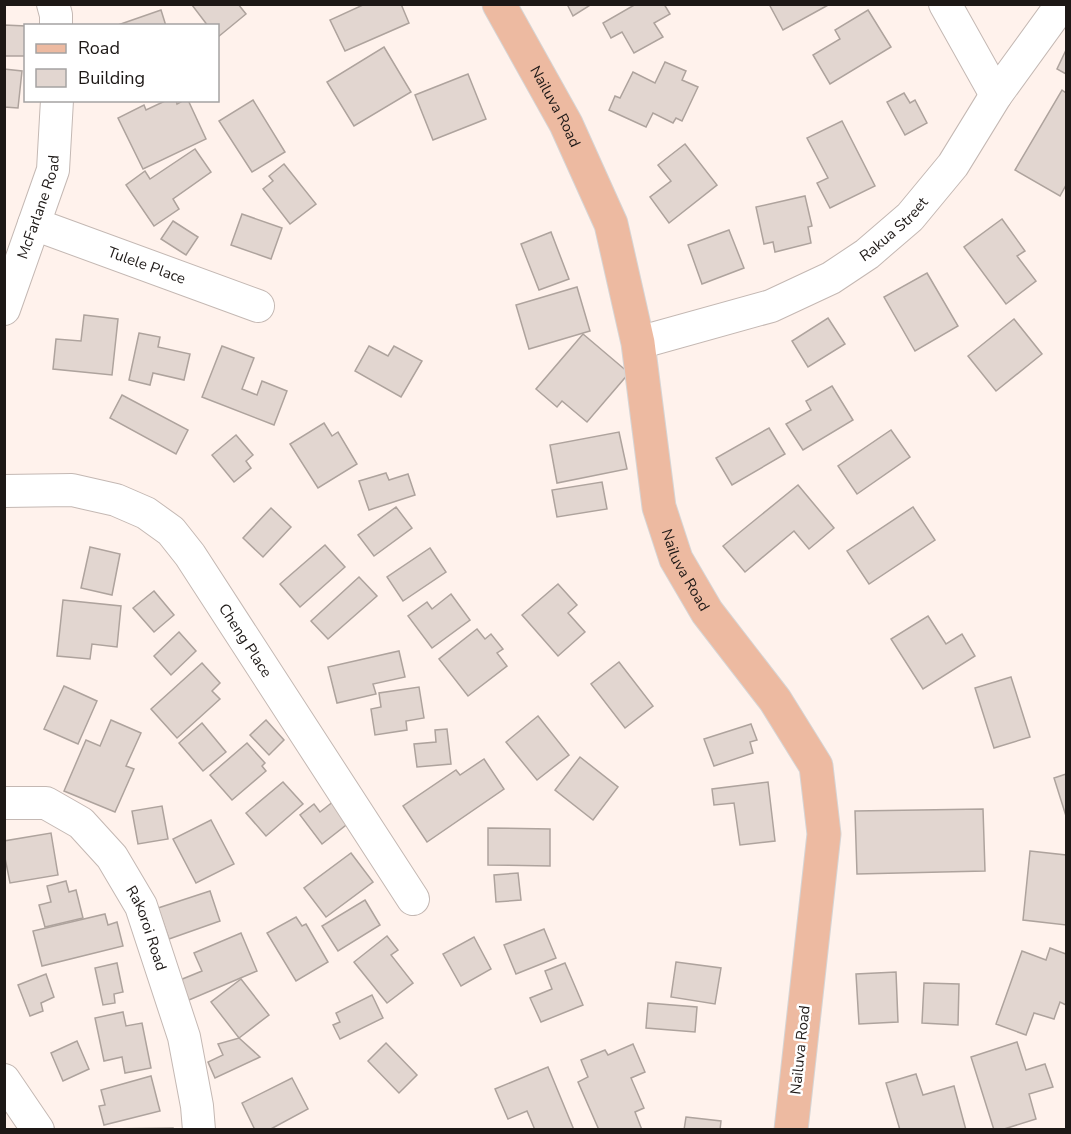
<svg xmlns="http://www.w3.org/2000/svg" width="1071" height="1134" viewBox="0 0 1071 1134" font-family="'Nunito Sans',sans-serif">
	<rect width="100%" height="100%" fill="#fff2ec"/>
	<g fill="#e2d6d0" stroke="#aea39d" stroke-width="1.5">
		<polygon points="238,4 246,14 218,37 218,26 208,26 192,5"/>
		<polygon points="365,4 401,4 409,23 345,51 330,20"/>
		<polygon points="567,4 592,4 573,16"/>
		<polygon points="636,4 664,4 670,14 654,23 663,37 634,53 622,32 611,38 603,23"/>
		<polygon points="769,4 830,4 783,30"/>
		<polygon points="161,10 166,26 115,26"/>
		<polygon points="868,10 891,47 830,84 813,55 840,39 835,30"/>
		<polygon points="4,25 26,26 26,56 4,56"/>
		<polygon points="384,47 411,92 354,126 327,82"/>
		<polygon points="1066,50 1066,74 1057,69"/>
		<polygon points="665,62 686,71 682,80 698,87 682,121 676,118 673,123 653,113 646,127 609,110 615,96 620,98 633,72 655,83"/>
		<polygon points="4,69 22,71 18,108 4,107"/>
		<polygon points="468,74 486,119 433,140 415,95"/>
		<polygon points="1062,90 1066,93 1066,185 1060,196 1015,170"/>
		<polygon points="904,93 910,103 915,100 927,123 905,135 887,102"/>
		<polygon points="167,100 176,100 177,104 184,100 188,100 206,139 143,169 118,118 144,105 146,110"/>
		<polygon points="253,100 285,152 252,172 219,121"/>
		<polygon points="842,121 875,186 830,208 817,183 828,178 807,138"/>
		<polygon points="685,144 717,185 669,223 650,197 671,181 658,165"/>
		<polygon points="195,149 211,172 173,199 179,209 154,226 126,185 145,171 150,179"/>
		<polygon points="284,164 316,204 290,224 263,189 273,181 269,176"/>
		<polygon points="805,196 812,226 808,227 811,243 775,252 773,242 764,244 756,207"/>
		<polygon points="242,214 282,228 271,259 231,245"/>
		<polygon points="1002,219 1025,251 1017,256 1036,281 1006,304 964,247"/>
		<polygon points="173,221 198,237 186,255 161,239"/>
		<polygon points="729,230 744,268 702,284 688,245"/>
		<polygon points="551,232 569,279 539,290 521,244"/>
		<polygon points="927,273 958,326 915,351 884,297"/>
		<polygon points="577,287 590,331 529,349 516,305"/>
		<polygon points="84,315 118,319 112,375 53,369 56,339 81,341"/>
		<polygon points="828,318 845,344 808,367 792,341"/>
		<polygon points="1014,319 1042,354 996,391 968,356"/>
		<polygon points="139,333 160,337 158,347 190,354 184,380 153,373 150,385 129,380"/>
		<polygon points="583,334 629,373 587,422 562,401 557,407 536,389"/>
		<polygon points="222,346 254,358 242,389 257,395 262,381 287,391 274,425 202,397"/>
		<polygon points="369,346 388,356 394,346 422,361 401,397 355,371"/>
		<polygon points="832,386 853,420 803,450 786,424 811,410 806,401"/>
		<polygon points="122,395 188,430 176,454 110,418"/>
		<polygon points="324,423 332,436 338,432 357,464 318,488 290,444"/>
		<polygon points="769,428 785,454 732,485 716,458"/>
		<polygon points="891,430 910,457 857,494 838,466"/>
		<polygon points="619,432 627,469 557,483 550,445"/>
		<polygon points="236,435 253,455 246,461 251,468 234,482 212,455"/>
		<polygon points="386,473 389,480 408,474 415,495 369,510 359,481"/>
		<polygon points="602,482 607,509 557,517 552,490"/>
		<polygon points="798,485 834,528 809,549 794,531 745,572 723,546"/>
		<polygon points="396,507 412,528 374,556 358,535"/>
		<polygon points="913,507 935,540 869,584 847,551"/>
		<polygon points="271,508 291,527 263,557 243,538"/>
		<polygon points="325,545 345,567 300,607 280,584"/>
		<polygon points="90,547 120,554 112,595 81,588"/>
		<polygon points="430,548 446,572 403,601 387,577"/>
		<polygon points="359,577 377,596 328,639 311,621"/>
		<polygon points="558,584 577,605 568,613 585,632 558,656 522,615"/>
		<polygon points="154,591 174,615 154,632 133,608"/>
		<polygon points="451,594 470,620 432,648 408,616 427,602 432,609"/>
		<polygon points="63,600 121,606 117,647 92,644 90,659 57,656"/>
		<polygon points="928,616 946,644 962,634 975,656 923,689 891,639"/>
		<polygon points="477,629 485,639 491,634 503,649 497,653 507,666 468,696 439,659"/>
		<polygon points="179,632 196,651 171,675 154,656"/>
		<polygon points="399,651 405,677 373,684 376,694 337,703 328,667"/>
		<polygon points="619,662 653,706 625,728 591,684"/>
		<polygon points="202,663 220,683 212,691 220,699 177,738 151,709"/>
		<polygon points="1011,677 1030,737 994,748 975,688"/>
		<polygon points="64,686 97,701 78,744 44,729"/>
		<polygon points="419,687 424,718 406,721 407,730 375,735 371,709 381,707 379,693"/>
		<polygon points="538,716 569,755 537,780 506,742"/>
		<polygon points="111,720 141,733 126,766 134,769 115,812 64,791 86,740 100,746"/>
		<polygon points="266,720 284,740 269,755 250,735"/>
		<polygon points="202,723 226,752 203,771 179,743"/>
		<polygon points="751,724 757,740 750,742 753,753 714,766 704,739"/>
		<polygon points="447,729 451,764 417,767 414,744 436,742 435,730"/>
		<polygon points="247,743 265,763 262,766 266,771 232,800 210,775"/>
		<polygon points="580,757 618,787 593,820 555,790"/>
		<polygon points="484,759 504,789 427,842 403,806 456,770 460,775"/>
		<polygon points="1066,774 1066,816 1054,778"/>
		<polygon points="283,782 303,804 266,836 246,813"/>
		<polygon points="768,782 775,841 740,845 734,803 714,805 712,789"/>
		<polygon points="339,797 355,818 322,844 300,815 314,804 320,812"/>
		<polygon points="162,806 168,839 138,844 132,811"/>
		<polygon points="983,809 985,871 857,874 855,811"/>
		<polygon points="211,820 234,864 196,883 173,839"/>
		<polygon points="488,828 550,829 550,866 488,865"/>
		<polygon points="51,833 58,875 10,883 4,853 4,841"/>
		<polygon points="1030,851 1066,855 1066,925 1023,920"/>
		<polygon points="351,853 373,882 326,917 304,888"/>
		<polygon points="518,873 521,900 496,902 494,875"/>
		<polygon points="66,881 69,892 76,890 83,918 45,927 39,905 51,902 47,886"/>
		<polygon points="210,891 220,921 169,939 158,908"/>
		<polygon points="365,900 380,925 338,951 322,926"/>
		<polygon points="105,914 108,925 117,922 123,946 42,966 33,931"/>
		<polygon points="296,917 302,926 306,924 328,962 296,981 267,933"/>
		<polygon points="544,929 556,958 516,974 504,945"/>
		<polygon points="241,933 257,971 189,1000 180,980 202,971 194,953"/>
		<polygon points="387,936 398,950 391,955 413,983 387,1003 354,962"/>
		<polygon points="474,937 491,969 461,986 443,954"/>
		<polygon points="1050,948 1066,954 1066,1005 1060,1002 1054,1019 1034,1013 1026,1035 996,1024 1022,951 1046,960"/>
		<polygon points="676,962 721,968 715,1004 671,997"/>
		<polygon points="117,963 123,992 114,994 115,1003 103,1005 95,968"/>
		<polygon points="565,963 583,1005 541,1022 530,998 552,989 545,971"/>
		<polygon points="896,972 898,1022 859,1024 856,974"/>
		<polygon points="46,974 54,997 41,1003 43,1011 30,1016 18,985"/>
		<polygon points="241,979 269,1015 239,1038 211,1002"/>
		<polygon points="924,983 959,984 958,1025 922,1023"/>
		<polygon points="372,995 383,1018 340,1039 333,1025 340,1022 336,1013"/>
		<polygon points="648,1003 697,1007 695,1032 646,1028"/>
		<polygon points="123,1012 126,1026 142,1023 151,1068 125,1073 122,1057 104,1061 95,1018"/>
		<polygon points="239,1038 260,1057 215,1078 208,1062 223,1055 218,1044"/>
		<polygon points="77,1041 89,1069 63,1081 51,1053"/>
		<polygon points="1017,1042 1026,1070 1045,1064 1053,1087 1029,1094 1036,1119 1001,1130 994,1130 971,1057"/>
		<polygon points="386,1043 417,1075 399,1093 368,1061"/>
		<polygon points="633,1044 645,1072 631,1078 644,1108 635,1112 642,1130 599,1130 578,1082 588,1077 581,1060 605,1050 608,1055"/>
		<polygon points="548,1067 574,1130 535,1130 527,1111 508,1119 495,1089"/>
		<polygon points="916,1074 923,1095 954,1086 966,1130 900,1130 886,1083"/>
		<polygon points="151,1076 160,1111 104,1125 99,1106 105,1105 101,1090"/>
		<polygon points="292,1078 308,1109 269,1130 255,1130 242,1103"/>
		<polygon points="686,1117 721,1121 720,1130 684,1130"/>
		<polygon points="173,1128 173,1130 104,1130 104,1129"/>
	</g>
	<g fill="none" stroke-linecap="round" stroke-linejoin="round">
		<defs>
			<g id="minor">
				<polyline points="53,4 56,15 56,26"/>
				<polyline points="945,4 996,95"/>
				<path id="s1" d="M34,224L258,306"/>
				<path id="s2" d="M4,309L53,170L57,100"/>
				<path id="s3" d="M638,343L771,306L831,278L867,254L910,217L953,165L996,95L1062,4"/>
				<path id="s4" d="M4,491L72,490L116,500L146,513L171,531L190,555L413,899"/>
				<path id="s5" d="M4,803H46L81,823L112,857L141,906L184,1037L197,1106L199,1130"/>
				<polyline points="4,1080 38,1130"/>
			</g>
			<g id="major">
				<path id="s6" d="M499,4L566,124L611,224L638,343L659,507L676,559L707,612L775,700L816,766L824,834L791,1130"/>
			</g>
		</defs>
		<use href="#minor" stroke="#c4b8b3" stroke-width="34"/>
		<use href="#major" stroke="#d6d5d5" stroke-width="35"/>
		<use href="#minor" stroke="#fff" stroke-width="32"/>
		<use href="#major" stroke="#edbaa1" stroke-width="33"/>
	</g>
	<g text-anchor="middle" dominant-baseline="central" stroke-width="5" stroke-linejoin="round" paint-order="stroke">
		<g font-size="15" fill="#1d1816" stroke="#fff">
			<text stroke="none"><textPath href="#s6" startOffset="117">Nailuva Road</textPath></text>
			<text stroke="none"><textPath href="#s2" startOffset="108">McFarlane Road</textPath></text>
			<text stroke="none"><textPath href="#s3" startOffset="284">Rakua Street</textPath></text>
			<text stroke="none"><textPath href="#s1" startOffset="120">Tulele Place</textPath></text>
			<text stroke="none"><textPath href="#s6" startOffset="603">Nailuva Road</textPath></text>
			<text stroke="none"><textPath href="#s4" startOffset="309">Cheng Place</textPath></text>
			<text stroke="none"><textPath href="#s5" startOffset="208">Rakoroi Road</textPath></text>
			<text transform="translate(800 1050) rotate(-84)">Nailuva Road</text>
		</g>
	</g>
	<rect width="1071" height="1134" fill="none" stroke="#1d1816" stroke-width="12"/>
	<rect x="24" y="24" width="195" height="78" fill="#ffffff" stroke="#a5a3a2" stroke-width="1.5"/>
	<rect x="36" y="44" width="30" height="9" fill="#edbaa1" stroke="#a5a3a2" stroke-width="1.5"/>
	<text x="78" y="54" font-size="18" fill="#1d1816">Road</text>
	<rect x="36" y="69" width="30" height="18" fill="#e2d6d0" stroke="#a5a3a2" stroke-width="1.5"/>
	<text x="78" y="84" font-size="18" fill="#1d1816">Building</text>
</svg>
